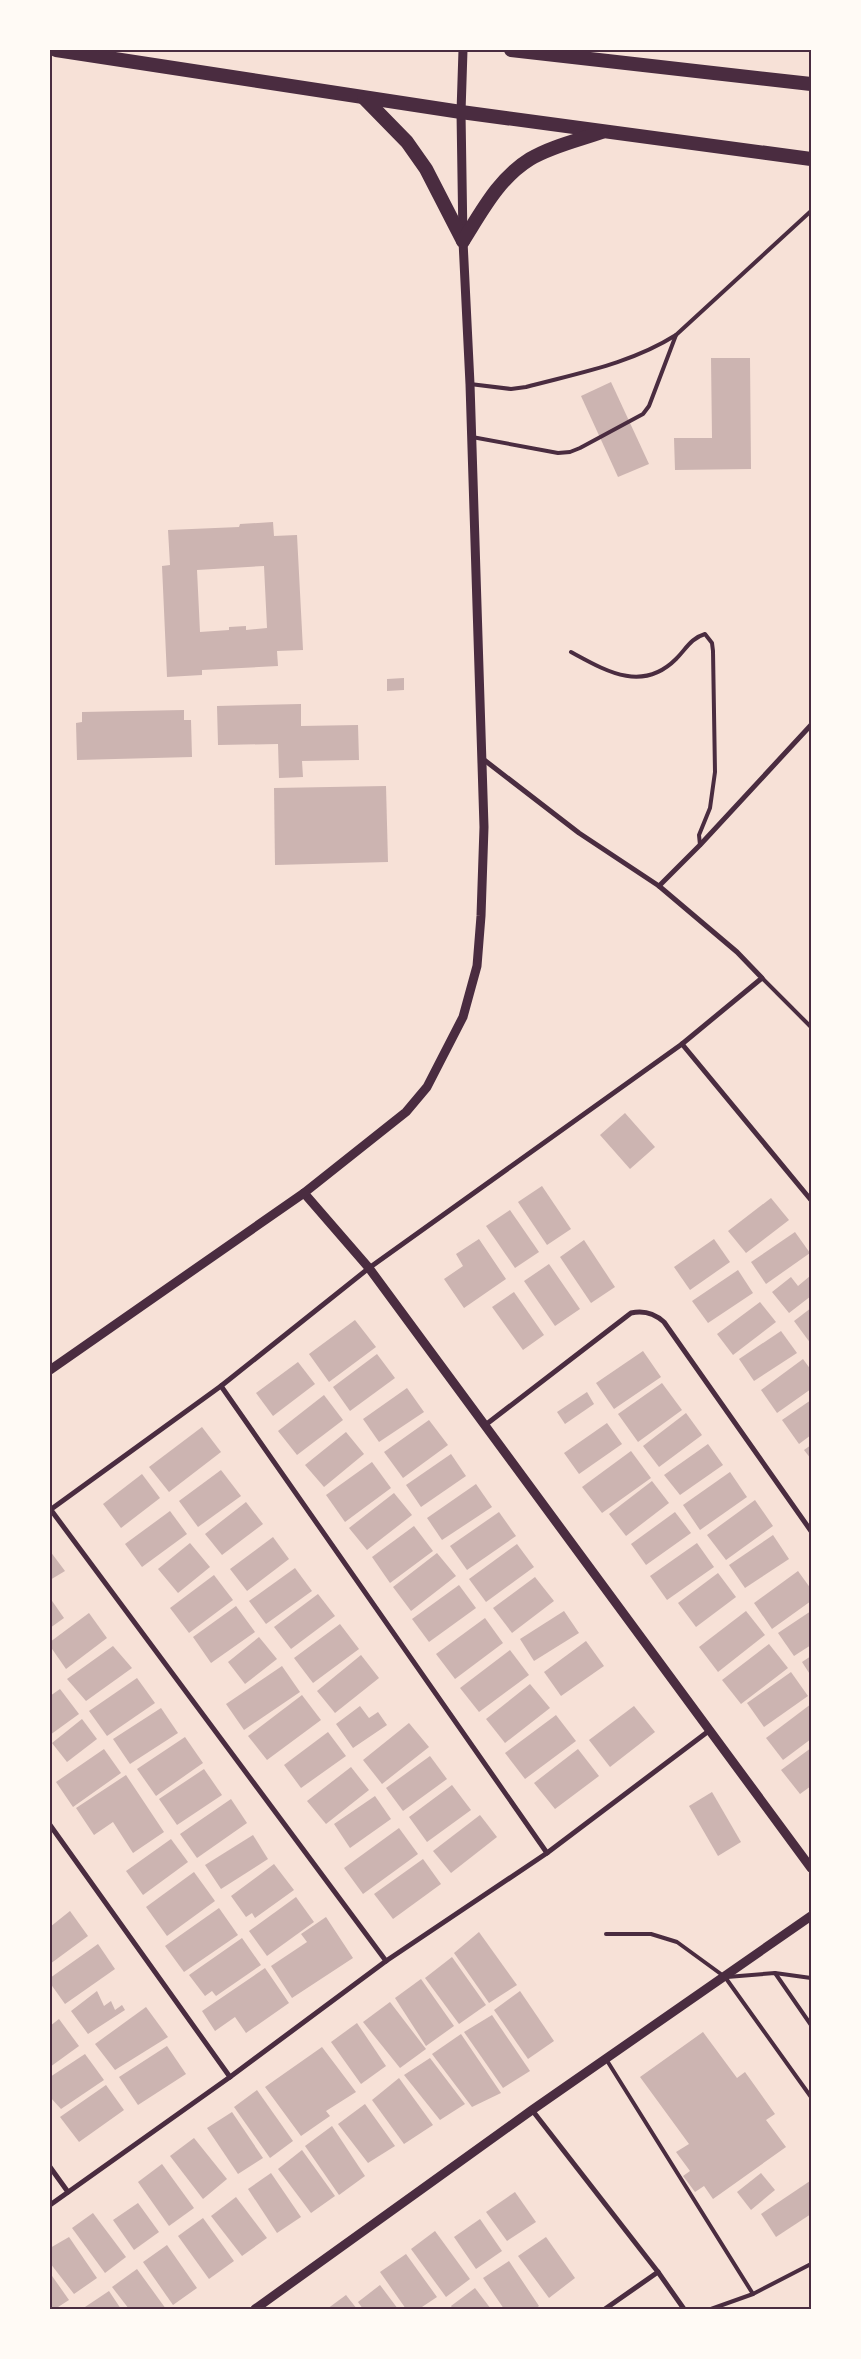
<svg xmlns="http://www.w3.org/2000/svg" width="861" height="2359" viewBox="0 0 861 2359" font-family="'Space Grotesk',sans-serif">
	<rect width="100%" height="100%" fill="#f7e1d7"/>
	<g fill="#ccb4b1" fill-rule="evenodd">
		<polygon points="711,358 750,358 751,469 675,470 674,438 712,438"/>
		<polygon points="611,382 649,464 618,477 581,396"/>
		<path d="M273,522L274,536L297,535L303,650L277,651L278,666L202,670V675L167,677L162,566L170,565L168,530L239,527L240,524ZM264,566L267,628L246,630V626L229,627V630L200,632L197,570Z"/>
		<polygon points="404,678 404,690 387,691 387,679"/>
		<polygon points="301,704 301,726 358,725 359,760 302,761 303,777 279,778 278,744 218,745 217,706"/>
		<polygon points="184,710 184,720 191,720 192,757 77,760 76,723 82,722 82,712"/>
		<polygon points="386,786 388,862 275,865 274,788"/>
		<polygon points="625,1113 655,1147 630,1169 600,1135"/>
		<polygon points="542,1186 571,1229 547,1245 518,1202"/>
		<polygon points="771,1198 789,1220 746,1253 728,1231"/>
		<polygon points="510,1210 539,1252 515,1268 486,1226"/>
		<polygon points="795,1232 810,1253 766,1284 751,1262"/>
		<polygon points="479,1239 506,1279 464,1308 444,1279 463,1266 456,1254"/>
		<polygon points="714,1239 730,1262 690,1290 674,1267"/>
		<polygon points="584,1240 615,1287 591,1303 560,1257"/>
		<polygon points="549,1264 580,1309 555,1326 524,1281"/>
		<polygon points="738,1270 753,1293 708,1323 692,1301"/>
		<polygon points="810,1276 811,1296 789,1313 772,1292 791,1277 798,1286"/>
		<polygon points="514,1292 544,1335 523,1350 492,1307"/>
		<polygon points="760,1302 776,1322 733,1355 717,1334"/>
		<polygon points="811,1308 811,1344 794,1321"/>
		<polygon points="355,1320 376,1347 329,1382 309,1354"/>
		<polygon points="781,1331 797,1353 754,1381 739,1359"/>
		<polygon points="643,1351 661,1377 614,1409 596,1383"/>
		<polygon points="377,1354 395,1378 350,1411 333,1387"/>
		<polygon points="803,1359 811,1370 811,1389 777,1413 761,1390"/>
		<polygon points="298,1362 315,1384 273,1416 256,1393"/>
		<polygon points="662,1383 682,1410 638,1442 618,1414"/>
		<polygon points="407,1388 424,1412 379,1442 363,1419"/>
		<polygon points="587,1392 594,1404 565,1424 557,1412"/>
		<polygon points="324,1395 343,1420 297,1455 278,1431"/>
		<polygon points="811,1400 811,1435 799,1444 782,1420"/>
		<polygon points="686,1413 702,1435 659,1467 643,1446"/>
		<polygon points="429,1420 448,1445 403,1478 384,1452"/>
		<polygon points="607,1423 622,1444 579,1474 564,1453"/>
		<polygon points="202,1427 221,1452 169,1492 149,1467"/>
		<polygon points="346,1432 364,1454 324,1487 305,1465"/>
		<polygon points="708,1444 723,1465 680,1495 664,1475"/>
		<polygon points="811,1445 811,1459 804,1450"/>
		<polygon points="631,1451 651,1478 602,1513 582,1487"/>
		<polygon points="451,1454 466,1476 421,1507 406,1485"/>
		<polygon points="372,1462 391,1488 345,1522 326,1495"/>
		<polygon points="221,1470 241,1496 198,1527 179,1501"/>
		<polygon points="730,1472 747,1497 700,1530 683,1505"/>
		<polygon points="142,1474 160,1498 121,1528 103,1504"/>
		<polygon points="652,1481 669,1503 626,1536 609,1514"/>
		<polygon points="476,1484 492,1507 442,1540 427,1518"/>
		<polygon points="394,1493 412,1515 367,1550 349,1528"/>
		<polygon points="755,1500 773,1526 726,1560 707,1535"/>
		<polygon points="246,1502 263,1524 222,1555 205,1534"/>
		<polygon points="170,1511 187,1534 142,1567 125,1544"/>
		<polygon points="499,1512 516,1536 467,1570 450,1546"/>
		<polygon points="675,1512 691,1533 646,1565 631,1544"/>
		<polygon points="414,1526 433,1551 390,1583 372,1557"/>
		<polygon points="773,1535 789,1559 745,1588 729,1565"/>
		<polygon points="273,1537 289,1559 247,1591 230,1569"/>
		<polygon points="190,1543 210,1567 178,1593 158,1569"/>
		<polygon points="697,1543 714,1567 667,1600 650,1576"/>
		<polygon points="517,1544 534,1567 486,1602 469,1579"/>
		<polygon points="50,1551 65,1571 50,1580"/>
		<polygon points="437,1553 456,1576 411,1611 393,1587"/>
		<polygon points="295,1568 312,1591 266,1624 249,1601"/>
		<polygon points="798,1571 811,1589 811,1601 772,1629 754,1603"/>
		<polygon points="718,1573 736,1597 696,1627 678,1603"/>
		<polygon points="214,1575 233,1600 189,1633 170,1608"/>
		<polygon points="535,1577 554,1601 512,1633 493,1608"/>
		<polygon points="459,1585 476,1608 429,1642 412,1619"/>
		<polygon points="318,1594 335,1616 291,1649 274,1627"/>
		<polygon points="50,1598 64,1618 50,1628"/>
		<polygon points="236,1606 255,1632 211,1663 193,1637"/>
		<polygon points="564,1611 579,1633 534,1661 520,1639"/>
		<polygon points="746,1611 765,1635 718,1672 699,1647"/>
		<polygon points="811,1611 811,1645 794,1656 778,1633"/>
		<polygon points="89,1613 107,1638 66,1669 50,1646 50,1642"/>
		<polygon points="485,1618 503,1643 455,1679 436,1654"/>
		<polygon points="340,1624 359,1649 313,1683 294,1658"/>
		<polygon points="259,1637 277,1659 245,1684 228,1662"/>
		<polygon points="586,1641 604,1666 561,1696 544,1672"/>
		<polygon points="769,1644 788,1668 741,1704 722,1680"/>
		<polygon points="113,1646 132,1668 86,1701 67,1679"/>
		<polygon points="510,1650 529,1675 479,1712 460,1688"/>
		<polygon points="361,1655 379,1678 335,1713 317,1691"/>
		<polygon points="811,1656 811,1676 802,1662"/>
		<polygon points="282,1666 300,1692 244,1730 226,1704"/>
		<polygon points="791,1672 808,1696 764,1727 747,1703"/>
		<polygon points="137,1678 155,1703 107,1736 89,1711"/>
		<polygon points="530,1684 550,1708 505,1743 486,1719"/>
		<polygon points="60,1689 79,1714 50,1735 50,1696"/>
		<polygon points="302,1695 321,1720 267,1760 248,1736"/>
		<polygon points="811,1704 811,1739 783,1760 766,1738"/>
		<polygon points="360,1706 369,1718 378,1712 387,1725 353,1748 336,1724"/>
		<polygon points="634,1706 655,1732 610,1767 589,1740"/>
		<polygon points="161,1708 178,1733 130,1764 113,1739"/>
		<polygon points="556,1715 576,1741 525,1779 505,1753"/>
		<polygon points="82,1719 97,1739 67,1762 52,1743"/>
		<polygon points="409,1723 429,1747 382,1784 363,1760"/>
		<polygon points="328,1732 346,1756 301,1788 284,1765"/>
		<polygon points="185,1737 203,1763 156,1796 137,1769"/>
		<polygon points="811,1748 811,1786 800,1794 781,1770"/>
		<polygon points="104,1749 121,1773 73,1807 56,1782"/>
		<polygon points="578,1749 599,1776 555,1809 534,1783"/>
		<polygon points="430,1756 447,1779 403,1811 386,1788"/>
		<polygon points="351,1767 369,1790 326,1824 307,1801"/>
		<polygon points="204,1769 222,1795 177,1825 159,1799"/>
		<polygon points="126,1775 164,1832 133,1853 113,1822 94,1835 76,1808"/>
		<polygon points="452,1785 471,1810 427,1842 409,1817"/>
		<polygon points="712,1792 741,1842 718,1856 689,1806"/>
		<polygon points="375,1796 391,1819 350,1848 334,1824"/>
		<polygon points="231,1799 247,1823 197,1858 180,1834"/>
		<polygon points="480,1815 497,1837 451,1873 433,1851"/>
		<polygon points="399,1828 418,1854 363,1894 344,1868"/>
		<polygon points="253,1835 268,1859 221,1889 205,1865"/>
		<polygon points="171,1839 188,1862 143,1895 126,1871"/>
		<polygon points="423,1859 441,1884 393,1919 374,1894"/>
		<polygon points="274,1864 294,1890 255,1918 252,1913 246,1917 231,1896"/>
		<polygon points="194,1872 215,1901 167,1936 146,1907"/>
		<polygon points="296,1897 314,1922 267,1956 249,1931"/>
		<polygon points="219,1908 238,1935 184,1972 165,1946"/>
		<polygon points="70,1911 88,1936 50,1964 50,1927"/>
		<polygon points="326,1917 353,1958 292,1998 271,1966 307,1942 301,1934"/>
		<polygon points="479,1932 517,1985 489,2003 454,1953"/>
		<polygon points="242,1938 261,1965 216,1996 212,1991 205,1996 189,1975"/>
		<polygon points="98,1944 115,1969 65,2004 50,1983 50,1978"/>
		<polygon points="452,1957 486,2005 459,2024 425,1978"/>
		<polygon points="265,1968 289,2003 246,2033 235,2017 215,2031 202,2011"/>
		<polygon points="421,1979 454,2026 426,2046 395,1998"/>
		<polygon points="97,1991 104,2006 111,2001 115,2010 122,2005 125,2010 88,2034 71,2011"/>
		<polygon points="520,1991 554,2041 528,2059 494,2010"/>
		<polygon points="390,2002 426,2049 400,2068 363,2022"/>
		<polygon points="146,2007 168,2037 115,2070 95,2044"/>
		<polygon points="492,2015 530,2071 503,2088 464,2032"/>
		<polygon points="59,2019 79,2046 50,2067 50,2026"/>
		<polygon points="357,2023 386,2066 361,2084 331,2042"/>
		<polygon points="703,2032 737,2078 745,2072 775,2114 766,2120 786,2147 713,2199 704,2186 695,2192 683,2176 690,2171 676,2152 689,2144 640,2077"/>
		<polygon points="461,2034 501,2093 472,2107 432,2054"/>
		<polygon points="167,2046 186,2074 138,2105 119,2077"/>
		<polygon points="322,2047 356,2092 326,2111 330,2116 301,2136 265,2087"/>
		<polygon points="85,2054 104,2080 61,2109 50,2097 50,2077"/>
		<polygon points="430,2058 465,2104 440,2120 404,2075"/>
		<polygon points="399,2078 433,2125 404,2144 372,2100"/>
		<polygon points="106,2085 124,2110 79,2142 60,2117"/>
		<polygon points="257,2090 293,2141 270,2158 234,2107"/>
		<polygon points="365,2104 395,2146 368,2163 338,2124"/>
		<polygon points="232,2112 263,2158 238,2174 207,2128"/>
		<polygon points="332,2126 365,2176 339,2195 305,2146"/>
		<polygon points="194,2138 227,2179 203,2199 170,2156"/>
		<polygon points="302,2150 335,2196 311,2213 278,2169"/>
		<polygon points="162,2164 194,2208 169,2226 138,2182"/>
		<polygon points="271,2173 301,2217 277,2233 248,2189"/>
		<polygon points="761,2173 775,2190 751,2210 737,2192"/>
		<polygon points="810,2181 811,2214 776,2237 761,2214"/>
		<polygon points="515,2192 536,2222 507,2241 486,2212"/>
		<polygon points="236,2197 267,2238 242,2256 211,2216"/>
		<polygon points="138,2203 159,2232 134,2250 113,2220"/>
		<polygon points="93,2213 126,2257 105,2273 72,2228"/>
		<polygon points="203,2218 234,2261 209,2279 178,2236"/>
		<polygon points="480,2219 502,2251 476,2269 454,2237"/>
		<polygon points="435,2231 470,2279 446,2297 411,2249"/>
		<polygon points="69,2237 97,2278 74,2294 50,2263 50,2248"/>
		<polygon points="546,2237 575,2278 549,2298 518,2256"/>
		<polygon points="167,2245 197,2288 173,2305 143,2262"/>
		<polygon points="406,2254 437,2297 419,2309 406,2309 380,2272"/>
		<polygon points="509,2261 539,2306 535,2309 504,2309 483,2278"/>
		<polygon points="137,2269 166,2309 129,2309 112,2287"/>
		<polygon points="50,2273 69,2300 55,2309 50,2309"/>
		<polygon points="380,2285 398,2309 363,2309 358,2302"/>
		<polygon points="475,2288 491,2309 453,2309 451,2306"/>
		<polygon points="109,2291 121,2309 82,2309"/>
		<polygon points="346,2295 357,2309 327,2309"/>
	</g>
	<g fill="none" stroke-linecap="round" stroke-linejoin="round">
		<g stroke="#4a2c40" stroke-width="4">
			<path d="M470,384L511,389L526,387C578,373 630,364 676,335L811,211"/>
			<polyline points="472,437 558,453 570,452 580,448 643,414 649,406 676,335"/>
			<path d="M571,652C606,671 642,693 676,659C686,649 691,638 705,634L712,643L713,651L715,772L710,808L699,835L700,845"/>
			<polyline points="762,978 811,1027"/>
			<polyline points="606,1934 651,1934 677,1942 725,1977 811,2097"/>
			<polyline points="775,1973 811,2025"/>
			<polyline points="727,1977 775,1973 811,1978"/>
			<polyline points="606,2059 753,2294"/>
			<polyline points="711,2309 753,2294 811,2264"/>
		</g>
		<g stroke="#4a2c40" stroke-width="5">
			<polyline points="659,886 700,845 811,725"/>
			<polyline points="682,1044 811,1200"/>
			<polyline points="221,1386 547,1853"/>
			<path d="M484,1426L631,1313C644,1310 654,1313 664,1322L811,1531"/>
			<polyline points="50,1510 221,1386 369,1268 682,1044 762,978 737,952 659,886 579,833 483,759"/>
			<polyline points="51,1510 386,1961"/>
			<polyline points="50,1825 230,2077"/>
			<polyline points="532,2110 658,2272 684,2309"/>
			<polyline points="50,2167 68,2192"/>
			<polyline points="50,2205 230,2077 386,1961 547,1853 710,1730"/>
			<polyline points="605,2309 658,2272"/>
		</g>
		<g stroke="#4a2c40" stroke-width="9">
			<polyline points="304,1193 369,1268 811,1868"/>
			<polyline points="50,1370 304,1193 406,1112 427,1087 463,1017 477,966 481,916 484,827 470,384 463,241 461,112 463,50"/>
			<polyline points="255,2309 532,2110 811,1916"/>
		</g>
		<g stroke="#4a2c40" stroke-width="14">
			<polyline points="56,50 461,112 811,159"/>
			<polyline points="511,50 811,84"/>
			<polyline points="364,98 407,142 426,169 463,241"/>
			<path d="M463,241C482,211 499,178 530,159C552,146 579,140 602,132"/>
		</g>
	</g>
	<rect width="861" height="2359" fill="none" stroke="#fffaf5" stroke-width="102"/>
	<rect x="51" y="51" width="759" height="2257" fill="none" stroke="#4a2c40" stroke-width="2"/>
</svg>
